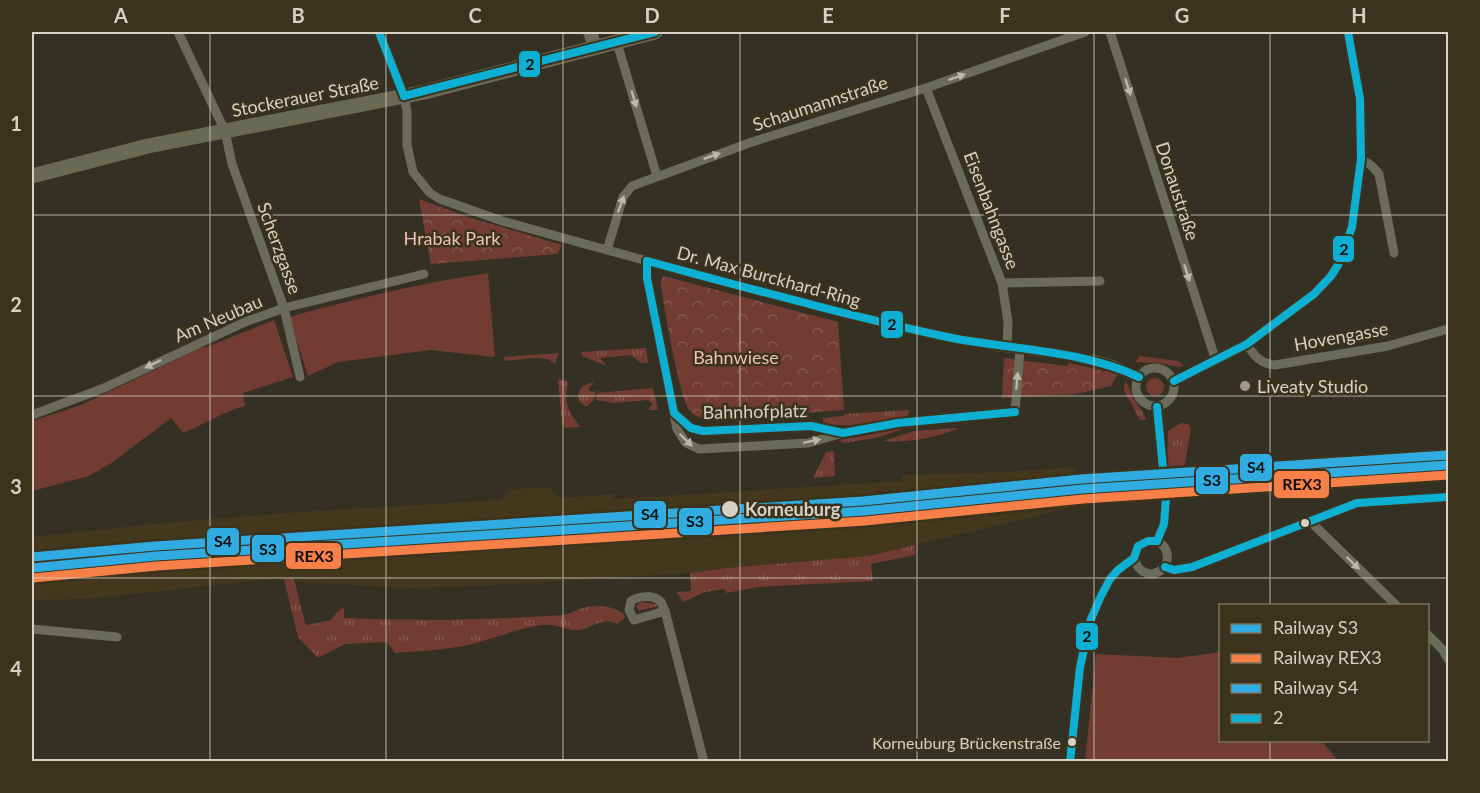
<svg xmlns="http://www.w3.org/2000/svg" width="1480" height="793" viewBox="0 0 1480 793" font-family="Lato,sans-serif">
	<defs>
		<pattern id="grass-tufts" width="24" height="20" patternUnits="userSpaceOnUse" patternTransform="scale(1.5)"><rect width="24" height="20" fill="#723c32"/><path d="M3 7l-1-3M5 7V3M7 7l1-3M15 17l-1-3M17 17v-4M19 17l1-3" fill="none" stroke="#85574e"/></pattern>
		<pattern id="park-crowns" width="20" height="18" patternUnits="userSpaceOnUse" patternTransform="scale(1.5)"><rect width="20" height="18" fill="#723c32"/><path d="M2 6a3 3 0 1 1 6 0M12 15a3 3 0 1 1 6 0" fill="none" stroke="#85574e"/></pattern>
	</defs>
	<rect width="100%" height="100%" fill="#353024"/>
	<polygon fill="#43381d" points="1448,451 1448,482 1149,497 1065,509 869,556 727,568 690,573 478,586 409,588 298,582 294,579 273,579 86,599 32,600 32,537 154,524 300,512 500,500 512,489 549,487 562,498 614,494 614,499 902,481 902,475 1006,472 1076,467 1077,474 1149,471"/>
	<g fill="url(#grass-tufts)">
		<polygon points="646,348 648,363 641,363 631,355 600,358 607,366 582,356 582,352"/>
		<path d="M559,353L555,364C546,353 520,360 506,361L503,357Z"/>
		<path d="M1140,356L1178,361L1184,366C1174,368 1169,364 1160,363C1151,362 1144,363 1135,362Z"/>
		<circle cx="1155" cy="387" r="9"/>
		<path d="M560,379L568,382C566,394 565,403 571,414C574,419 578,421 579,427L565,428L562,424L558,380Z"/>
		<path d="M1125,381C1130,387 1130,392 1133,398C1138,406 1143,411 1146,420H1140L1124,390Z"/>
		<polygon points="594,382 588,389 592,392 596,391 594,400 586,407 580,402 578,395 582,386"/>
		<polygon points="653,388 658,410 648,410 653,404 648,400 614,403 596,400 597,393"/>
		<path d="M909,410L908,416C884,419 846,431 823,422V418L843,416L844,414Z"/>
		<polygon points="1181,423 1188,424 1191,429 1184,469 1167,470 1168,431"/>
		<polygon points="906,428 876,438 844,443 839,440"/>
		<path d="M957,428V429C935,438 907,443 883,441L914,431Z"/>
		<polygon points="834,451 835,476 813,478 826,452"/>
		<polygon points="915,545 915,555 871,564 873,581 759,587 726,593 725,589 705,592 683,602 677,592 691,591 690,573 727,568 869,556"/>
		<path d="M284,579H294L305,623L308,625L331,620L338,611L344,608V618C417,621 490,620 563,615C569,614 575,611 580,609C595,604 611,605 624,614L625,618L617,624C604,616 592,628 579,630C566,631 557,623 543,625C517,628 494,639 468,645C444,650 419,651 395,653L387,642L345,644L318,658L298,637Z"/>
		<polygon points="641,602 657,604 658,606 639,611 636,606"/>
	</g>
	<g fill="url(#park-crowns)">
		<polygon points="419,199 468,217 562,245 557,254 431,264"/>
		<path d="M664,276L838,322L844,410L712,420C704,419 696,417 690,411C679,398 665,309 661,287V280Z"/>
		<polygon points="1004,358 1067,366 1069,363 1118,374 1111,386 1076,394 1002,398"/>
	</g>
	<g fill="#723c32">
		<path d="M488,273L495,357L431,350L338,362L308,376L289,317C357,298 418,284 488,273Z"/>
		<path d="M274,320L293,377L243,393L245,406C223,411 204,425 183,433L171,418L110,464L89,476L32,491V421L81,405L200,348L207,347Z"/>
		<polygon points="783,326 817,334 813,353 779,346"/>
		<polygon points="722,352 727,376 681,385 677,360"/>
		<polygon points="1220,652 1220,740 1322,741 1338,761 1085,761 1096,654 1178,658"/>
	</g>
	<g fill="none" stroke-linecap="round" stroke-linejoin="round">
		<g stroke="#6a6b5a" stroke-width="9">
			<polyline points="178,32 225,131 232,164 284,308 300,377"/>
			<polyline points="379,32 404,96 407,111 407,145 413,172 430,193 440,199 502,221 647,261 872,320 1000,347 1093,359 1114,365 1139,377"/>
			<polyline points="1110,32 1216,361"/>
			<polyline points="617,43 657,176"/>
			<polyline points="926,88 1002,283 1008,322 1007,347"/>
			<polyline points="1361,159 1372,166 1379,174 1394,253"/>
			<polyline points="607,250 623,197 632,186 752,142 926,88 1085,32"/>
			<polyline points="647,261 647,278 677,429 686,443 699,449 808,443 843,433 898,423 1015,412 1020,349"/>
			<polyline points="1002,283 1100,281"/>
			<path d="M1247,344C1254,356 1261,364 1275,365L1388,346L1448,329"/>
			<circle cx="1155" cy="387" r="19"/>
			<polyline points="1174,381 1247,344 1314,294 1331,276 1338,265 1352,227 1361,159 1362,130 1360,99 1348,32"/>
			<polyline points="32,415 104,388 245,322 284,308 424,274"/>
			<polyline points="676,415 691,428 703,431 811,426 841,432"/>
			<polyline points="1311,522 1397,606"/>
			<polyline points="1157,541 1164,524 1166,499 1157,407"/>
			<path d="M1157,541C1167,546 1170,556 1165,567"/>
			<path d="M1134,558C1138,574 1153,579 1165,567"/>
			<polyline points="1165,567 1174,570 1192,567 1357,503 1448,497"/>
			<path d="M665,611L634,620L629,610L631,601C638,596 654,594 661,602C662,603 664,609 665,611L704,762"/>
			<polyline points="32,629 117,637"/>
			<polyline points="1428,635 1443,650 1448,659"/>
			<path d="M1070,762C1075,707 1079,624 1110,579C1116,569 1124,564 1134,558C1135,545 1144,538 1157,541"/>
		</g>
		<polyline stroke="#6b6c58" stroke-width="14" points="590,32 595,48"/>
		<polyline stroke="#696a54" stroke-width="15" points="32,176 148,146 425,92 655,32"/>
		<defs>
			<g id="bus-1">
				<polyline points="379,32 404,96"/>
				<polyline points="404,96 655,32"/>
				<path d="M647,261C748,288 849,316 952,338C1015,350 1081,350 1139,377"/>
				<polyline points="647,261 647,278 674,413 691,428 703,431 811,426 843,433 898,423 1015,412"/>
				<polyline points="1174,381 1247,344 1314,294 1331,276 1338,265 1352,227 1361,159 1360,99 1348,32"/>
				<polyline points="1157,407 1166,499 1164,524 1157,541"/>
				<polyline points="1165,567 1174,570 1192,567 1357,503 1448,497"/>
				<polyline points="1070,762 1080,667 1091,619 1100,598 1110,579 1118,570 1134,558 1138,546 1148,541 1157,541"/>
			</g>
		</defs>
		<use href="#bus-1" stroke="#3c331d" stroke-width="12"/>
		<use href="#bus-1" stroke="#0dafd3" stroke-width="8"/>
		<defs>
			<polyline id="rail-1" points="32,568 156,556 864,511 1082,489 1448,465"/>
			<polyline id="rail-2" points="33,578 157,566 865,521 1083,499 1448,475"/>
			<polyline id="rail-3" points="32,557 155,546 863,501 1081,479 1447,455"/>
		</defs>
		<use href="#rail-1" stroke="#3c331d" stroke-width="14"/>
		<use href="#rail-2" stroke="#3c331d" stroke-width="14"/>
		<use href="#rail-3" stroke="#3c331d" stroke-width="14"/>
		<use href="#rail-1" stroke="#30ace2" stroke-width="9"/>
		<use href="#rail-2" stroke="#f78048" stroke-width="9"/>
		<use href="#rail-3" stroke="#30ace2" stroke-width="9"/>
	</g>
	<defs><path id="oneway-solid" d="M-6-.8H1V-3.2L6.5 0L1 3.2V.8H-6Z" transform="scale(1.5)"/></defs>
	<g fill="#bbb8aa">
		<use href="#oneway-solid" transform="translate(957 77) rotate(-19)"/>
		<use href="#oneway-solid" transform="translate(1128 87) rotate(72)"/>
		<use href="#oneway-solid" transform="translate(634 99) rotate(74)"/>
		<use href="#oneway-solid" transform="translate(712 156) rotate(-20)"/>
		<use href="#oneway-solid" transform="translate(621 204) rotate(-70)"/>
		<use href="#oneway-solid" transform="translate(1187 273) rotate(72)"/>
		<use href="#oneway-solid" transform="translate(153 364) rotate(154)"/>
		<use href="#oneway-solid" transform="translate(1017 381) rotate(-85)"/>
		<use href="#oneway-solid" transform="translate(686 440) rotate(44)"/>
		<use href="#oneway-solid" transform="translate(812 441) rotate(-12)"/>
		<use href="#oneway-solid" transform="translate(1353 563) rotate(44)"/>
	</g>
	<path fill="none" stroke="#d6d1c4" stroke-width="1.5" stroke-opacity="0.55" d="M210,32V762M386,32V762M563,32V762M740,32V762M917,32V762M1094,32V762M1270,32V606M32,215H1448M32,396H1448M32,578H1448M1270,740V762"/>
	<circle fill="#9e998c" stroke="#3c331d" stroke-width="2" cx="1245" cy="386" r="6"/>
	<g fill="#d6d1c4" stroke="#3c331d" stroke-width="2">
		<circle cx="730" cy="509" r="9"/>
		<circle cx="1305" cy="523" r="5"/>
		<circle cx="1072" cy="742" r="5"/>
	</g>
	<g text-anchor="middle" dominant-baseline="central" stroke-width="5" stroke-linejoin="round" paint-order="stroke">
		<g font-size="16" fill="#d6d1c4" stroke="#3c331d" text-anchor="end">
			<text x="1061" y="742">Korneuburg Brückenstraße</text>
		</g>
		<g font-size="18" fill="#d6d1c4" stroke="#3c331d">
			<text transform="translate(305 96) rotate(-11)">Stockerauer Straße</text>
			<text transform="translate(820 103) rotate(-18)">Schaumannstraße</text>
			<text transform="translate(1178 191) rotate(72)">Donaustraße</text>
			<text transform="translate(992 210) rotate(69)">Eisenbahngasse</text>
			<text transform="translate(280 248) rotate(70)">Scherzgasse</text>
			<text transform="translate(769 276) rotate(15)">Dr. Max Burckhard-Ring</text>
			<text transform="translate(218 318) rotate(-23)">Am Neubau</text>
			<text transform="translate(1341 336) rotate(-10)">Hovengasse</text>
			<text transform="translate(755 411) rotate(-1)">Bahnhofplatz</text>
		</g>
		<g font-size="18" fill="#f0c1b8" stroke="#3c331d">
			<text x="452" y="238">Hrabak Park</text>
			<text x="736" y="357">Bahnwiese</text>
		</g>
		<g font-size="18" fill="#d6d1c4" stroke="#3c331d" text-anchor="start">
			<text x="1257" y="386">Liveaty Studio</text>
		</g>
		<g font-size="18" font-weight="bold" fill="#d6d1c4" stroke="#3c331d" text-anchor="start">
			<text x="745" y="509">Korneuburg</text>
		</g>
	</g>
	<g stroke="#3c331d" stroke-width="2">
		<rect x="518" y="50" width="23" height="28" rx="6" fill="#0dafd3"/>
		<rect x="1332" y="235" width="23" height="28" rx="6" fill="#0dafd3"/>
		<rect x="880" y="310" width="24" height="29" rx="6" fill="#0dafd3"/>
		<rect x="1239" y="453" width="34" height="29" rx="6" fill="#30ace2"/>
		<rect x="1195" y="466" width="34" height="29" rx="6" fill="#30ace2"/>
		<rect x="1273" y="470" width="57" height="29" rx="6" fill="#f78048"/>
		<rect x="633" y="500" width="34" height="29" rx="6" fill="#30ace2"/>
		<rect x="678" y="507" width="35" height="29" rx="6" fill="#30ace2"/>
		<rect x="206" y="527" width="34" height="29" rx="6" fill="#30ace2"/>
		<rect x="251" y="534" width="34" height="29" rx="6" fill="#30ace2"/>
		<rect x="285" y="542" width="57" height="28" rx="6" fill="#f78048"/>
		<rect x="1075" y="622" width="24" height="29" rx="6" fill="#0dafd3"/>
	</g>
	<g font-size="16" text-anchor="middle" font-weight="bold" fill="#111">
		<text x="530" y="70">2</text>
		<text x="1344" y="255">2</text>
		<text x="892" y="330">2</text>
		<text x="1256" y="473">S4</text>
		<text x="1212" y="486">S3</text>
		<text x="1302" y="490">REX3</text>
		<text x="650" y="520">S4</text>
		<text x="695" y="527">S3</text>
		<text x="223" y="547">S4</text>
		<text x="268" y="555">S3</text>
		<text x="314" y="562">REX3</text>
		<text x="1087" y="642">2</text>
	</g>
	<rect width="1480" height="793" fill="none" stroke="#3c331d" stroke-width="66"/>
	<rect x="1219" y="604" width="210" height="138" fill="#3c331d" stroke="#7a7260" stroke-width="1.5"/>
	<rect x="1231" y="624" width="30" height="9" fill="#30ace2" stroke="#7a7260" stroke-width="1.5"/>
	<text x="1273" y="634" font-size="18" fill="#d6d1c4">Railway S3</text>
	<rect x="1231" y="654" width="30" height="9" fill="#f78048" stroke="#7a7260" stroke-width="1.5"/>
	<text x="1273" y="664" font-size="18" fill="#d6d1c4">Railway REX3</text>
	<rect x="1231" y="684" width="30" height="9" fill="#30ace2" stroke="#7a7260" stroke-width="1.5"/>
	<text x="1273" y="694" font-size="18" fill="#d6d1c4">Railway S4</text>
	<rect x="1231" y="714" width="30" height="9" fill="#0dafd3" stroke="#7a7260" stroke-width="1.5"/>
	<text x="1273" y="724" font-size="18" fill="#d6d1c4">2</text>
	<rect x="33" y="33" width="1414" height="727" fill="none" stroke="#d6d1c4" stroke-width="2"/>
	<g font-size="20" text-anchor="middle" font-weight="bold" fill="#d6d1c4">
		<text x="121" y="23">A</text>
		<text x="298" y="23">B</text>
		<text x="475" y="23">C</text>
		<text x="652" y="23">D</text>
		<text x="828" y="23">E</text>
		<text x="1005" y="23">F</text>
		<text x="1182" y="23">G</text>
		<text x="1359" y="23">H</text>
		<text x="16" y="131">1</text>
		<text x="16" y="312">2</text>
		<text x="16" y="494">3</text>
		<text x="16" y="676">4</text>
	</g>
</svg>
